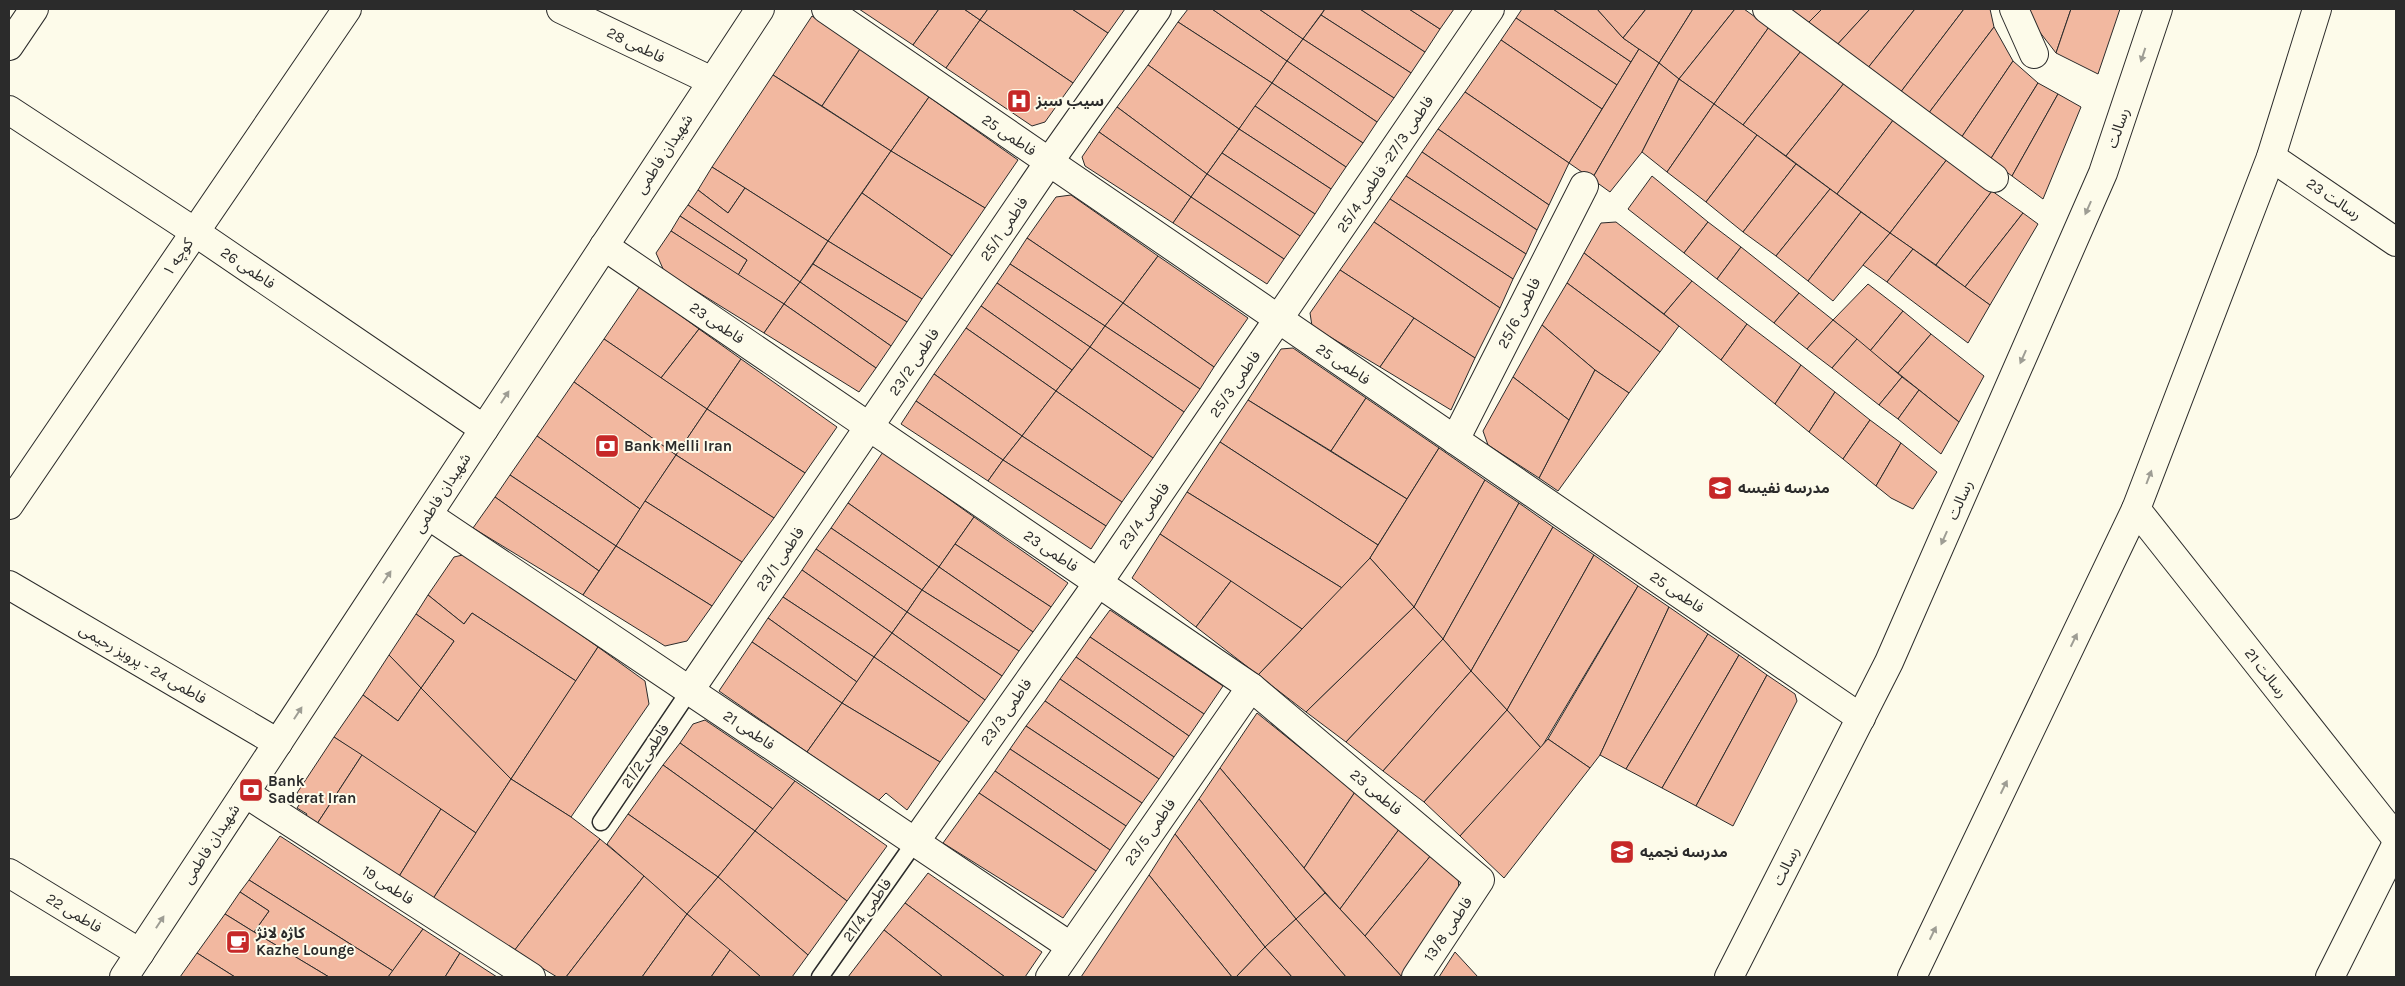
<svg xmlns="http://www.w3.org/2000/svg" width="2405" height="986" viewBox="0 0 2405 986" font-family="Karla,'Noto Sans Arabic',sans-serif">
	<rect width="100%" height="100%" fill="#fdfbea"/>
	<g fill="#f2b8a0" stroke="#2b2b2b">
		<polygon points="859,9 939,9 913,45"/>
		<polygon points="939,9 964,9 980,20 946,68 913,45"/>
		<polygon points="964,9 988,9 980,20"/>
		<polygon points="988,9 1072,9 1108,33 1073,83 980,20"/>
		<polygon points="1072,9 1125,9 1108,33"/>
		<polygon points="1188,9 1212,9 1287,61 1272,83 1178,22"/>
		<polygon points="1212,9 1259,9 1303,39 1287,61"/>
		<polygon points="1259,9 1325,9 1303,39"/>
		<polygon points="1325,9 1360,9 1425,52 1411,73 1321,15"/>
		<polygon points="1360,9 1409,9 1440,29 1425,52"/>
		<polygon points="1409,9 1454,9 1440,29"/>
		<polygon points="1522,9 1553,9 1631,62 1617,85 1516,18"/>
		<polygon points="1553,9 1597,9 1623,38 1639,49 1631,62"/>
		<polygon points="1597,9 1646,9 1623,38"/>
		<polygon points="1646,9 1693,9 1659,63 1623,38"/>
		<polygon points="1693,9 1735,9 1679,79 1659,63"/>
		<polygon points="1735,9 1744,9 1769,27 1714,104 1679,79"/>
		<polygon points="1786,9 1822,9 1807,24"/>
		<polygon points="1822,9 1870,9 1836,46 1807,24"/>
		<polygon points="1870,9 1915,9 1867,69 1836,46"/>
		<polygon points="1915,9 1964,9 1900,93 1867,69"/>
		<polygon points="1964,9 1990,9 1994,27 1928,114 1900,93"/>
		<polygon points="2025,9 2071,9 2056,53 2028,17"/>
		<polygon points="2071,9 2120,9 2098,74 2056,53"/>
		<polygon points="1321,15 1411,73 1394,98 1303,39"/>
		<polygon points="812,16 860,49 822,106 773,75"/>
		<polygon points="1516,18 1617,85 1602,109 1501,40"/>
		<polygon points="980,20 1073,83 1045,122 1032,126 946,68"/>
		<polygon points="1178,22 1272,83 1239,129 1148,65"/>
		<polygon points="1769,27 1801,51 1743,125 1714,104"/>
		<polygon points="1994,27 2013,61 1961,138 1928,114"/>
		<polygon points="1303,39 1394,98 1377,122 1287,61"/>
		<polygon points="1501,40 1602,109 1569,163 1465,92"/>
		<polygon points="860,49 929,97 891,151 822,106"/>
		<polygon points="1639,49 1659,63 1592,179 1569,163"/>
		<polygon points="1801,51 1845,82 1786,156 1743,125"/>
		<polygon points="1287,61 1377,122 1363,143 1272,83"/>
		<polygon points="2013,61 2038,83 1990,160 1961,138"/>
		<polygon points="1659,63 1679,79 1642,152 1610,192 1592,179"/>
		<polygon points="1148,65 1239,129 1207,174 1117,107"/>
		<polygon points="773,75 891,151 828,241 712,167"/>
		<polygon points="1679,79 1714,104 1667,172 1642,152"/>
		<polygon points="1845,82 1894,119 1837,194 1786,156"/>
		<polygon points="1272,83 1363,143 1346,167 1255,106"/>
		<polygon points="2038,83 2058,94 2012,176 1990,160"/>
		<polygon points="1465,92 1569,163 1549,205 1438,129"/>
		<polygon points="2058,94 2081,107 2043,199 2012,176"/>
		<polygon points="929,97 1018,160 985,208 891,151"/>
		<polygon points="1714,104 1757,135 1706,202 1667,172"/>
		<polygon points="1255,106 1346,167 1331,189 1239,129"/>
		<polygon points="1117,107 1207,174 1191,197 1099,132"/>
		<polygon points="1894,119 1948,158 1890,233 1837,194"/>
		<polygon points="1239,129 1331,189 1315,214 1222,153"/>
		<polygon points="1438,129 1549,205 1537,230 1422,152"/>
		<polygon points="1099,132 1191,197 1173,223 1085,166 1082,157"/>
		<polygon points="1757,135 1796,164 1743,232 1706,202"/>
		<polygon points="891,151 985,208 952,256 862,193"/>
		<polygon points="1422,152 1537,230 1526,254 1406,176"/>
		<polygon points="1222,153 1315,214 1300,236 1207,174"/>
		<polygon points="1948,158 1992,191 1936,265 1890,233"/>
		<polygon points="1796,164 1830,189 1776,256 1743,232"/>
		<polygon points="712,167 745,188 728,213 698,190"/>
		<polygon points="1207,174 1300,236 1284,259 1191,197"/>
		<polygon points="1406,176 1526,254 1513,279 1390,199"/>
		<polygon points="1652,176 1708,222 1684,253 1628,209"/>
		<polygon points="745,188 828,241 800,282 688,205 698,190 728,213"/>
		<polygon points="1830,189 1861,212 1808,281 1776,256"/>
		<polygon points="1992,191 2023,213 1965,287 1936,265"/>
		<polygon points="862,193 952,256 922,299 828,241"/>
		<polygon points="1071,195 1158,256 1123,303 1027,238 1056,197"/>
		<polygon points="1191,197 1284,259 1267,284 1173,223"/>
		<polygon points="1390,199 1513,279 1500,308 1374,222"/>
		<polygon points="688,205 800,282 784,304 738,275 747,260 680,216"/>
		<polygon points="1861,212 1890,233 1833,301 1808,281"/>
		<polygon points="2023,213 2038,224 1990,305 1965,287"/>
		<polygon points="680,216 747,260 738,275 671,231"/>
		<polygon points="1374,222 1500,308 1475,358 1340,270"/>
		<polygon points="1616,222 1692,281 1664,314 1584,253 1601,223"/>
		<polygon points="1708,222 1741,247 1717,279 1684,253"/>
		<polygon points="671,231 784,304 764,333 664,271 656,253"/>
		<polygon points="1890,233 1913,249 1887,282 1863,265"/>
		<polygon points="1027,238 1123,303 1105,326 1010,264"/>
		<polygon points="828,241 922,299 907,322 813,264"/>
		<polygon points="1741,247 1799,293 1774,323 1717,279"/>
		<polygon points="1913,249 1990,305 1968,343 1887,282"/>
		<polygon points="1584,253 1679,326 1660,352 1567,283"/>
		<polygon points="1158,256 1248,318 1214,367 1123,303"/>
		<polygon points="813,264 907,322 891,346 800,282"/>
		<polygon points="1010,264 1105,326 1090,347 997,283"/>
		<polygon points="1340,270 1414,318 1380,367 1312,326 1310,313"/>
		<polygon points="1692,281 1747,324 1721,360 1664,314"/>
		<polygon points="800,282 891,346 876,368 784,304"/>
		<polygon points="997,283 1090,347 1072,370 981,306"/>
		<polygon points="1567,283 1660,352 1629,393 1595,370 1542,325"/>
		<polygon points="1868,284 1903,311 1870,351 1833,320"/>
		<polygon points="640,286 699,329 661,378 604,339"/>
		<polygon points="1799,293 1833,320 1807,349 1774,323"/>
		<polygon points="1123,303 1214,367 1200,389 1105,326"/>
		<polygon points="784,304 876,368 859,392 764,333"/>
		<polygon points="981,306 1072,370 1056,391 966,328"/>
		<polygon points="1903,311 1931,334 1898,373 1870,351"/>
		<polygon points="1414,318 1475,358 1451,410 1380,367"/>
		<polygon points="1833,320 1857,339 1832,368 1807,349"/>
		<polygon points="1747,324 1801,365 1775,404 1721,360"/>
		<polygon points="1542,325 1595,370 1569,420 1513,377"/>
		<polygon points="1105,326 1200,389 1184,412 1090,347"/>
		<polygon points="966,328 1056,391 1022,436 934,374"/>
		<polygon points="699,329 741,359 707,409 661,378"/>
		<polygon points="1931,334 1984,376 1959,422 1898,373"/>
		<polygon points="604,339 707,409 676,455 574,382"/>
		<polygon points="1857,339 1902,377 1879,405 1832,368"/>
		<polygon points="1090,347 1184,412 1153,458 1056,391"/>
		<polygon points="1293,348 1366,398 1331,451 1248,400 1281,349"/>
		<polygon points="741,359 837,427 805,473 707,409"/>
		<polygon points="1801,365 1835,392 1809,432 1775,404"/>
		<polygon points="1595,370 1629,393 1558,491 1539,478"/>
		<polygon points="934,374 1022,436 1003,460 916,401"/>
		<polygon points="1513,377 1569,420 1539,478 1488,445 1483,431"/>
		<polygon points="1902,377 1919,390 1898,419 1879,405"/>
		<polygon points="574,382 676,455 640,509 537,436"/>
		<polygon points="1919,390 1959,422 1941,454 1898,419"/>
		<polygon points="1056,391 1153,458 1122,502 1022,436"/>
		<polygon points="1835,392 1870,420 1843,459 1809,432"/>
		<polygon points="1366,398 1439,448 1407,499 1331,451"/>
		<polygon points="1248,400 1407,499 1378,545 1220,442"/>
		<polygon points="916,401 1003,460 988,481 901,424"/>
		<polygon points="707,409 805,473 774,518 676,455"/>
		<polygon points="1870,420 1901,443 1876,486 1843,459"/>
		<polygon points="537,436 640,509 616,546 510,475"/>
		<polygon points="1022,436 1122,502 1106,526 1003,460"/>
		<polygon points="1220,442 1378,545 1370,558 1342,588 1187,492"/>
		<polygon points="1901,443 1937,472 1913,509 1891,498 1876,486"/>
		<polygon points="1439,448 1485,480 1414,607 1370,558"/>
		<polygon points="883,452 974,517 939,567 848,503"/>
		<polygon points="676,455 774,518 742,562 645,501"/>
		<polygon points="1003,460 1106,526 1091,549 988,481"/>
		<polygon points="510,475 616,546 599,571 495,497"/>
		<polygon points="1485,480 1519,503 1443,639 1414,607"/>
		<polygon points="1187,492 1342,588 1302,629 1160,534"/>
		<polygon points="495,497 599,571 583,595 473,528"/>
		<polygon points="645,501 742,562 712,606 616,546"/>
		<polygon points="848,503 939,567 922,590 831,528"/>
		<polygon points="1519,503 1553,527 1471,671 1443,639"/>
		<polygon points="974,517 1068,583 1051,607 955,544"/>
		<polygon points="1553,527 1594,555 1507,710 1471,671"/>
		<polygon points="831,528 922,590 907,612 816,549"/>
		<polygon points="1160,534 1231,581 1196,627 1132,578"/>
		<polygon points="955,544 1051,607 1033,632 939,567"/>
		<polygon points="616,546 712,606 687,641 665,646 583,595"/>
		<polygon points="816,549 907,612 892,633 802,570"/>
		<polygon points="467,554 598,647 576,681 472,613 464,624 428,595 454,557"/>
		<polygon points="1594,555 1638,586 1541,748 1507,710"/>
		<polygon points="1370,558 1414,607 1306,712 1258,675"/>
		<polygon points="939,567 1033,632 1019,651 922,590"/>
		<polygon points="802,570 892,633 874,657 783,597"/>
		<polygon points="1231,581 1302,629 1258,675 1196,627"/>
		<polygon points="1638,586 1669,607 1600,755 1590,768 1548,739"/>
		<polygon points="922,590 1019,651 1002,676 907,612"/>
		<polygon points="428,595 464,624 472,613 576,681 511,779 421,688 454,641 416,614"/>
		<polygon points="783,597 874,657 857,682 768,618"/>
		<polygon points="1414,607 1443,639 1346,742 1306,712"/>
		<polygon points="1669,607 1708,634 1626,769 1600,755"/>
		<polygon points="1110,610 1223,686 1204,714 1090,637"/>
		<polygon points="907,612 1002,676 985,700 892,633"/>
		<polygon points="416,614 454,641 421,688 389,655"/>
		<polygon points="768,618 857,682 842,703 752,642"/>
		<polygon points="892,633 985,700 969,722 874,657"/>
		<polygon points="1708,634 1739,655 1662,788 1626,769"/>
		<polygon points="1090,637 1204,714 1189,736 1076,657"/>
		<polygon points="1443,639 1471,671 1383,771 1346,742"/>
		<polygon points="752,642 842,703 807,752 719,691"/>
		<polygon points="598,647 645,681 649,704 571,817 511,779"/>
		<polygon points="389,655 421,688 398,721 363,695"/>
		<polygon points="1739,655 1767,675 1696,806 1662,788"/>
		<polygon points="874,657 969,722 940,762 842,703"/>
		<polygon points="1076,657 1189,736 1174,757 1060,679"/>
		<polygon points="1471,671 1507,710 1424,802 1383,771"/>
		<polygon points="1767,675 1795,694 1797,701 1733,826 1696,806"/>
		<polygon points="1060,679 1174,757 1159,779 1045,701"/>
		<polygon points="421,688 511,779 476,833 334,737 363,695 398,721"/>
		<polygon points="1045,701 1159,779 1142,803 1026,726"/>
		<polygon points="842,703 940,762 907,810 886,793 878,801 807,752"/>
		<polygon points="1507,710 1541,748 1460,836 1424,802"/>
		<polygon points="1257,713 1355,792 1304,868 1220,768"/>
		<polygon points="705,720 795,781 773,809 680,743 693,724"/>
		<polygon points="1026,726 1142,803 1126,826 1010,749"/>
		<polygon points="334,737 362,755 315,827 303,820 307,814 297,808 303,799 297,793"/>
		<polygon points="1548,739 1590,768 1504,878 1460,836"/>
		<polygon points="680,743 773,809 755,831 663,765"/>
		<polygon points="1010,749 1126,826 1110,850 995,771"/>
		<polygon points="362,755 441,809 398,878 315,827"/>
		<polygon points="663,765 755,831 718,877 628,814"/>
		<polygon points="1220,768 1325,893 1296,919 1199,799"/>
		<polygon points="995,771 1110,850 1096,871 979,793"/>
		<polygon points="511,779 571,817 600,839 514,951 432,900"/>
		<polygon points="795,781 887,846 847,901 755,831"/>
		<polygon points="1355,792 1400,828 1340,909 1304,868"/>
		<polygon points="979,793 1096,871 1063,918 943,843"/>
		<polygon points="1199,799 1296,919 1265,947 1175,834"/>
		<polygon points="441,809 476,833 432,900 398,878"/>
		<polygon points="628,814 718,877 687,914 607,844"/>
		<polygon points="1400,828 1432,854 1365,936 1340,909"/>
		<polygon points="755,831 847,901 808,955 718,877"/>
		<polygon points="1175,834 1265,947 1236,977 1232,977 1149,875"/>
		<polygon points="280,836 423,929 393,971 249,880"/>
		<polygon points="600,839 644,876 566,977 557,977 514,951"/>
		<polygon points="1432,854 1458,875 1459,891 1402,977 1365,936"/>
		<polygon points="928,873 1042,952 1025,977 1005,977 905,903"/>
		<polygon points="1149,875 1232,977 1081,977"/>
		<polygon points="644,876 687,914 642,977 566,977"/>
		<polygon points="718,877 808,955 792,977 761,977 687,914"/>
		<polygon points="249,880 393,971 388,977 329,977 254,932 269,911 240,892"/>
		<polygon points="240,892 269,911 254,932 225,914"/>
		<polygon points="1325,893 1365,936 1402,977 1346,977 1296,919"/>
		<polygon points="905,903 1005,977 943,977 884,930"/>
		<polygon points="225,914 254,932 329,977 235,977 197,953"/>
		<polygon points="687,914 730,950 711,977 642,977"/>
		<polygon points="1296,919 1346,977 1292,977 1265,947"/>
		<polygon points="423,929 460,953 445,977 388,977"/>
		<polygon points="884,930 943,977 848,977"/>
		<polygon points="1265,947 1292,977 1236,977"/>
		<polygon points="730,950 761,977 711,977"/>
		<polygon points="1455,952 1478,977 1439,977"/>
		<polygon points="197,953 235,977 180,977"/>
		<polygon points="460,953 497,977 445,977"/>
	</g>
	<g fill="none" stroke-linecap="round" stroke-linejoin="round">
		<defs>
			<g id="service">
				<polyline points="601,822 690,690"/>
				<polyline points="820,977 915,842"/>
			</g>
			<g id="minor">
				<polyline points="561,9 712,81"/>
				<polyline points="826,9 1861,718"/>
				<polyline points="1767,9 1994,178"/>
				<polyline points="2014,9 2034,54"/>
				<polyline points="9,46 34,9"/>
				<polyline points="9,110 195,232 484,429"/>
				<polyline points="2271,157 2396,242"/>
				<polyline points="604,246 1251,687 1480,880 1416,977"/>
				<polyline points="1455,440 1584,186"/>
				<polyline points="9,505 347,9"/>
				<polyline points="2136,509 2396,838"/>
				<polyline points="428,515 1070,946"/>
				<polyline points="9,585 278,743"/>
				<polyline points="690,690 1049,162 1157,9"/>
				<polyline points="245,793 531,977"/>
				<polyline points="915,842 1098,583 1490,9"/>
				<polyline points="9,873 140,953"/>
				<polyline points="1050,977 1251,687"/>
				<polyline points="2330,977 2396,845"/>
			</g>
			<g id="tertiary">
				<polyline points="1729,977 1889,662 2103,173 2158,9"/>
				<polyline points="1912,977 2136,509 2271,157 2317,9"/>
			</g>
			<polyline id="secondary" points="124,977 760,9"/>
		</defs>
		<use href="#service" stroke="#2b2b2b" stroke-width="19"/>
		<use href="#minor" stroke="#2b2b2b" stroke-width="30"/>
		<use href="#tertiary" stroke="#2b2b2b" stroke-width="30"/>
		<use href="#secondary" stroke="#2b2b2b" stroke-width="30"/>
		<use href="#service" stroke="#fdfbea" stroke-width="16"/>
		<use href="#minor" stroke="#fdfbea" stroke-width="28"/>
		<use href="#tertiary" stroke="#fdfbea" stroke-width="28"/>
		<use href="#secondary" stroke="#fdfbea" stroke-width="28"/>
	</g>
	<defs><path id="oneway-solid" d="M-6-.8H1V-3.2L6.5 0L1 3.2V.8H-6Z" transform="scale(1.25)"/></defs>
	<g fill="#9e9d94">
		<use href="#oneway-solid" transform="translate(2143 55) rotate(108)"/>
		<use href="#oneway-solid" transform="translate(2088 208) rotate(114)"/>
		<use href="#oneway-solid" transform="translate(2023 357) rotate(114)"/>
		<use href="#oneway-solid" transform="translate(505 397) rotate(-57)"/>
		<use href="#oneway-solid" transform="translate(2149 477) rotate(-69)"/>
		<use href="#oneway-solid" transform="translate(1944 538) rotate(114)"/>
		<use href="#oneway-solid" transform="translate(387 577) rotate(-57)"/>
		<use href="#oneway-solid" transform="translate(2074 640) rotate(-64)"/>
		<use href="#oneway-solid" transform="translate(298 713) rotate(-57)"/>
		<use href="#oneway-solid" transform="translate(2004 787) rotate(-64)"/>
		<use href="#oneway-solid" transform="translate(160 922) rotate(-57)"/>
		<use href="#oneway-solid" transform="translate(1933 933) rotate(-64)"/>
	</g>
	<defs>
		<symbol id="hospital-square" viewBox="-11 -11 22 22"><rect x="-9" y="-9" width="18" height="18" rx="4" fill="#c62828" stroke="#fdfbea"/><path d="M-5-5h3v3.5h4V-5h3V5h-3V1.5h-4V5h-3Z" fill="#fff"/></symbol>
		<symbol id="bank-square" viewBox="-11 -11 22 22"><rect x="-9" y="-9" width="18" height="18" rx="4" fill="#c62828" stroke="#fdfbea"/><path d="M-6-4H6V4H-6ZM0-2.3a2.3 2.3 0 1 0 0 4.6a2.3 2.3 0 1 0 0-4.6Z" fill="#fff"/></symbol>
		<symbol id="school-square" viewBox="-11 -11 22 22"><rect x="-9" y="-9" width="18" height="18" rx="4" fill="#c62828" stroke="#fdfbea"/><path d="M0-5L7-2L0 1L-7-2ZM-4 1L0 2.5L4 1V4Q0 6-4 4Z" fill="#fff"/></symbol>
		<symbol id="cafe-square" viewBox="-11 -11 22 22"><rect x="-9" y="-9" width="18" height="18" rx="4" fill="#c62828" stroke="#fdfbea"/><path d="M-5.5-4.5H6V0H3Q3 3.5 0 3.5H-2.5Q-5.5 3.5-5.5 0ZM3-3.2v2h1.7v-2ZM-6 4.5H4V6H-6Z" fill="#fff"/></symbol>
	</defs>
	<g fill-rule="evenodd">
		<use href="#hospital-square" x="1005" y="87" width="28" height="28"/>
		<use href="#bank-square" x="593" y="432" width="28" height="28"/>
		<use href="#school-square" x="1706" y="474" width="28" height="28"/>
		<use href="#bank-square" x="237" y="776" width="28" height="28"/>
		<use href="#school-square" x="1608" y="838" width="28" height="28"/>
		<use href="#cafe-square" x="224" y="928" width="28" height="28"/>
	</g>
	<g text-anchor="middle" dominant-baseline="central" stroke-width="4" stroke-linejoin="round" paint-order="stroke">
		<g font-size="15" fill="#2b2b2b" stroke="#fdfbea">
			<text transform="translate(636 45) rotate(26)">فاطمی 28</text>
			<text transform="translate(2118 128) rotate(-71)">رسالت</text>
			<text transform="translate(1009 135) rotate(34)">فاطمی 25</text>
			<text transform="translate(664 154) rotate(-57)">شهیدان فاطمی</text>
			<text transform="translate(1385 164) rotate(-56)">فاطمی 27/3- فاطمی 25/4</text>
			<text transform="translate(2334 199) rotate(34)">رسالت 23</text>
			<text transform="translate(1004 229) rotate(-56)">فاطمی 25/1</text>
			<text transform="translate(178 257) rotate(-56)">کوچه ۱</text>
			<text transform="translate(248 268) rotate(34)">فاطمی 26</text>
			<text transform="translate(1519 313) rotate(-63)">فاطمی 25/6</text>
			<text transform="translate(717 323) rotate(34)">فاطمی 23</text>
			<text transform="translate(914 362) rotate(-56)">فاطمی 23/2</text>
			<text transform="translate(1343 364) rotate(34)">فاطمی 25</text>
			<text transform="translate(1235 384) rotate(-55)">فاطمی 25/3</text>
			<text transform="translate(442 493) rotate(-57)">شهیدان فاطمی</text>
			<text transform="translate(1960 500) rotate(-66)">رسالت</text>
			<text transform="translate(1144 516) rotate(-55)">فاطمی 23/4</text>
			<text transform="translate(1051 551) rotate(34)">فاطمی 23</text>
			<text transform="translate(780 559) rotate(-56)">فاطمی 23/1</text>
			<text transform="translate(1677 592) rotate(34)">فاطمی 25</text>
			<text transform="translate(143 664) rotate(30)">فاطمی 24 - پرویز رحیمی</text>
			<text transform="translate(2266 673) rotate(52)">رسالت 21</text>
			<text transform="translate(1006 712) rotate(-55)">فاطمی 23/3</text>
			<text transform="translate(749 730) rotate(34)">فاطمی 21</text>
			<text transform="translate(645 756) rotate(-56)">فاطمی 21/2</text>
			<text transform="translate(1376 792) rotate(40)">فاطمی 23</text>
			<text transform="translate(1150 832) rotate(-55)">فاطمی 23/5</text>
			<text transform="translate(211 844) rotate(-57)">شهیدان فاطمی</text>
			<text transform="translate(1786 866) rotate(-63)">رسالت</text>
			<text transform="translate(388 885) rotate(33)">فاطمی 19</text>
			<text transform="translate(867 910) rotate(-55)">فاطمی 21/4</text>
			<text transform="translate(74 913) rotate(31)">فاطمی 22</text>
			<text transform="translate(1448 929) rotate(-56)">فاطمی 13/8</text>
		</g>
		<g font-size="15" font-weight="bold" fill="#2b2b2b" stroke="#fdfbea" text-anchor="start">
			<text x="1036" y="101">سیب سبز</text>
			<text x="624" y="446">Bank Melli Iran</text>
			<text x="1738" y="488">مدرسه نفیسه</text>
			<text x="268" y="781">Bank<tspan x="268" dy="17">Saderat Iran</tspan></text>
			<text x="1640" y="852">مدرسه نجمیه</text>
			<text x="256" y="933">کاژه لانژ<tspan x="256" dy="17">Kazhe Lounge</tspan></text>
		</g>
	</g>
	<rect width="2405" height="986" fill="none" stroke="#2b2b2b" stroke-width="20"/>
</svg>
